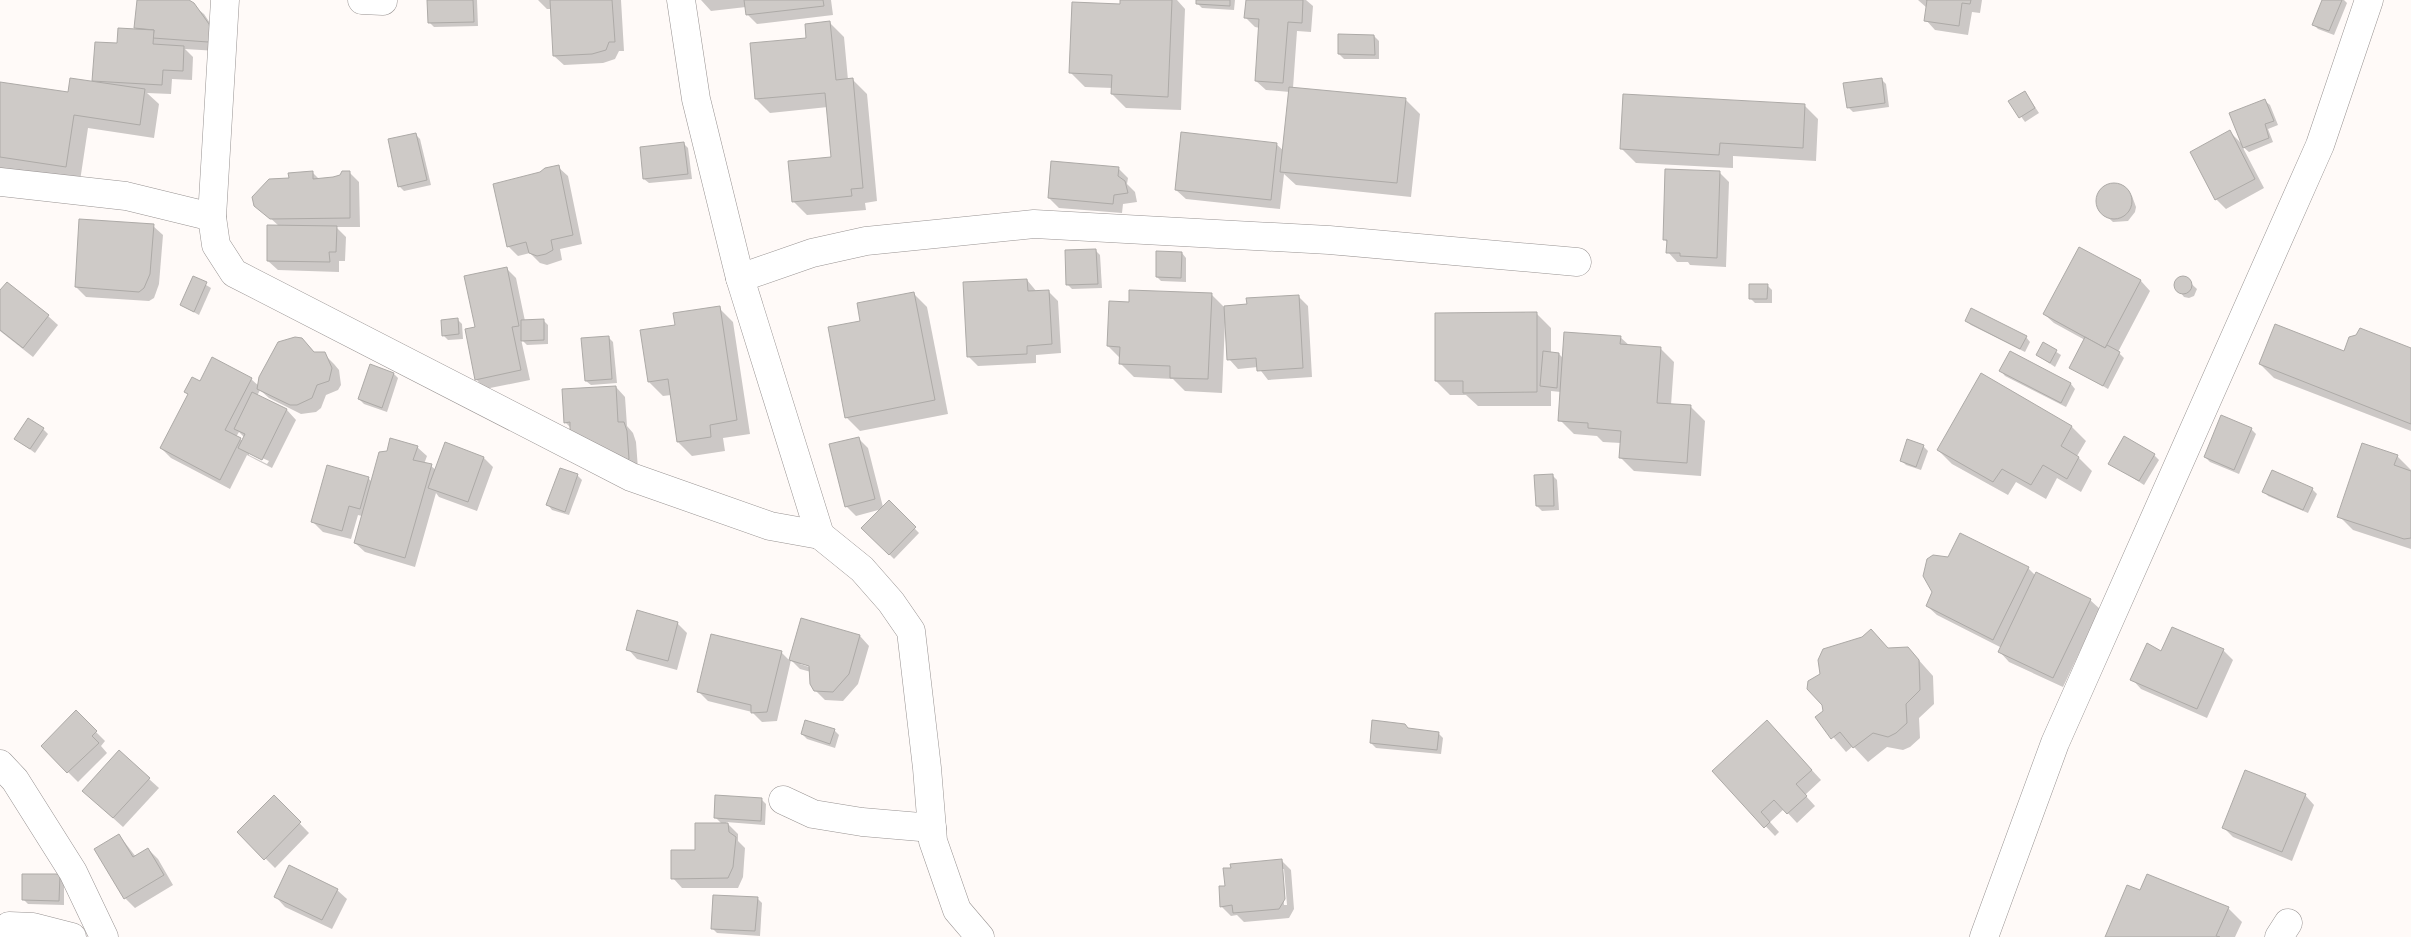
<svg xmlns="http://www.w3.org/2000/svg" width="2411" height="937" viewBox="0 0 2411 937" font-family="Helvetica,sans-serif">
	<rect width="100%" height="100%" fill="#fffaf8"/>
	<g fill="#0003" fill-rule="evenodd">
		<polygon points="138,0 186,0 204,14 218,35 217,51 185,49 193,57 192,80 172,79 171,94 147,93 159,104 154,138 88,128 80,181 0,168 0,83 69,94 96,83 93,80 118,45 136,30"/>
		<polygon points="429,0 477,0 478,26 434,27 429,22"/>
		<polygon points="538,0 621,0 624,51 619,51 615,59 603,63 564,65 554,56 552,9 547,9"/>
		<polygon points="701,0 831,0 833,15 757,24 747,14 746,7 711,11"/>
		<polygon points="1121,0 1177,0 1185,9 1181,110 1126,108 1112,94 1113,88 1085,87 1071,73 1121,5"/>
		<polygon points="1198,0 1235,0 1234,10 1202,8 1197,3"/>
		<polygon points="1247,0 1306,0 1313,6 1311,32 1297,31 1293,88 1406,100 1420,114 1411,197 1296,185 1284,174 1280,209 1186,199 1176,190 1276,144 1284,151 1290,92 1266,90 1256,81 1260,28 1255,27 1246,18"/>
		<polygon points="1918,0 1982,0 1980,13 1972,12 1968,35 1935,30 1926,20 1927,8"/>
		<polygon points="2323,0 2344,0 2347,3 2334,35 2318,29 2313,24"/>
		<polygon points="830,23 844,37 848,80 853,80 867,94 877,201 865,203 866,210 807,215 793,201 832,158 828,107 770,113 756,99"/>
		<polygon points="1374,36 1379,41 1379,59 1344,59 1339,54"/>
		<polygon points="1881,79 1886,84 1889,107 1853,112 1848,107"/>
		<polygon points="2025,92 2039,113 2025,122 2010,101"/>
		<polygon points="2265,101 2270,105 2278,125 2268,129 2273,142 2249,152 2242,146 2264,188 2226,209 2216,199 2230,132 2243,145"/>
		<polygon points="1804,105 1818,119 1816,161 1733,156 1733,168 1636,163 1622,149"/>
		<polygon points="415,134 420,139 431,185 404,191 399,186"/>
		<polygon points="684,144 688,148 692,179 649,183 644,179"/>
		<polygon points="558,167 568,176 582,244 560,249 562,260 547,265 540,263 530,253 518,256 508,246 541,173"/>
		<polygon points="1118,168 1128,178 1127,184 1135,192 1137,202 1123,204 1122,213 1059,208 1049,198"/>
		<polygon points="312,172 320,180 341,176 349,172 359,182 360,227 336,227 346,237 345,261 339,261 339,272 278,270 268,261 279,226 256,205 291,179"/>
		<polygon points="1720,173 1729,182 1726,267 1690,265 1688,262 1677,262 1668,252 1668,243 1664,239"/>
		<polygon points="2112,185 2118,185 2132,196 2136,207 2135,212 2128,221 2113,222 2099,209 2097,199 2102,189"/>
		<polygon points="153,226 163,235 159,284 154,298 149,301 86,297 76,287"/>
		<polygon points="2079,249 2141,281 2150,291 2118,352 2124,358 2108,389 2071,368 2085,340 2054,323 2044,314"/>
		<polygon points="1095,250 1100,255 1102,288 1072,289 1067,284"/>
		<polygon points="1182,253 1186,258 1186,282 1161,281 1157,277"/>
		<polygon points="506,268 516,278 525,321 543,320 548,325 548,344 527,345 521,339 530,380 485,389 476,379 476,328"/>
		<polygon points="193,277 211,288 199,315 181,305"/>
		<polygon points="2184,277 2197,289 2194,296 2189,298 2184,297 2175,285 2177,280"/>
		<polygon points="1027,280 1037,292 1048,291 1058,301 1061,353 1036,355 1036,363 978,366 969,357"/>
		<polygon points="1767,285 1772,290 1772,303 1755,303 1750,298"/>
		<polygon points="0,292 48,316 58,325 33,357 0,331"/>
		<polygon points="913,293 927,307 948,414 860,431 846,417 862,322"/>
		<polygon points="1211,294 1224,307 1248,305 1298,296 1308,306 1312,377 1268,380 1258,367 1238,369 1229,359 1226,322 1225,322 1222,393 1185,391 1173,379 1134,377 1120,363 1120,358 1108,346 1130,304"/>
		<polygon points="719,308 733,322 750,434 723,438 725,451 692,456 678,442 671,395 663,396 649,382 641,331 677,326"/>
		<polygon points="1537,314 1551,328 1551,353 1559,354 1564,359 1620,337 1630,346 1660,348 1674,362 1671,405 1691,407 1705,421 1701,476 1634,471 1620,457 1621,443 1603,442 1597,436 1574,434 1560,420 1561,392 1551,391 1551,406 1478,406 1466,395 1450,395 1436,381"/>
		<polygon points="457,319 462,324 463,339 448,340 444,336"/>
		<polygon points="1966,321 2026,337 2030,342 2025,352 1971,325"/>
		<polygon points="608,337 613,342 617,383 591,385 586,381"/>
		<path d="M302,339L315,353L324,354L334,364L339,370L341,385L338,390L326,395L321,408L316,412L301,414L269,398L260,390L257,396L287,410L296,420L272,468L247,455L230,489L171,458L161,448L189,395L185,392L200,383L251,379L259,386ZM239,432L245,438L243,441L236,437ZM249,452L269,461L267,464L249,455Z"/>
		<polygon points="2044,344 2061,355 2055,367 2037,355"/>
		<polygon points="2411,349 2411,431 2274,378 2260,364"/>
		<polygon points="2010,353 2071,384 2075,389 2066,407 2005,376 2001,371"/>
		<polygon points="394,374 398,378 387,412 364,404 359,399"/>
		<polygon points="1981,375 2072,427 2086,441 2077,456 2092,471 2081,492 2057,478 2046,499 2016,482 2008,495 1952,464 1938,450"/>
		<polygon points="616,387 625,397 627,426 633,433 636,442 638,469 571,428 565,422"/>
		<polygon points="43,429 48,434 35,453 16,439"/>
		<polygon points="2251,429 2256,434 2239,474 2210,462 2205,457"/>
		<polygon points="858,438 868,448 883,507 889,502 919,533 894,559 863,528 882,509 856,516 846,506"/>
		<polygon points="1923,446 1928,451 1921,470 1906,465 1901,460"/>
		<polygon points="417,447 427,456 424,464 431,466 436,470 484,458 493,467 477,511 439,497 436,493 415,567 365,552 355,543 362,516 358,515 351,539 323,532 313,522 368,478 372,482"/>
		<polygon points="2154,455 2159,460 2144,485 2110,463"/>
		<polygon points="2397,456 2411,470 2411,549 2353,530 2339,516"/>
		<polygon points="577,475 582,480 569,515 552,510 548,505"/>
		<polygon points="1552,475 1557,480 1559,510 1542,511 1537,506"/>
		<polygon points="2312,489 2317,494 2308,513 2268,496 2264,491"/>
		<polygon points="2028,568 2036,576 2090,600 2100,609 2063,687 2009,662 2000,652 2002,648 1937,615 1927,606 1934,592"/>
		<path d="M802,619L860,636L869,646L858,684L843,701L825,700L815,690L811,672L800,669L791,660L777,721L762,722L752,712L708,701L699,692L781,652L790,661ZM800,662L815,669L800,664Z"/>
		<polygon points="677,623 687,633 677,670 637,659 628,649"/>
		<polygon points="2173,628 2223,650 2233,660 2207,718 2141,689 2132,679 2162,652"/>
		<polygon points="1908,648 1933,676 1934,704 1919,718 1920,738 1910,747 1903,750 1887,747 1868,762 1853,746 1846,752 1817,718 1889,649"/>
		<polygon points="76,712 105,741 101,746 107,753 78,782 42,746"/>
		<polygon points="806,721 835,731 839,735 835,748 807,739 802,734"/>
		<polygon points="1409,730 1438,733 1443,738 1441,754 1376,748 1371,743"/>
		<polygon points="1777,732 1821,780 1805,795 1815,806 1797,823 1784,809 1770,822 1779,832 1775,836 1713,771"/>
		<polygon points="149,779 159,788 123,827 93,800"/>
		<polygon points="2305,795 2314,805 2292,861 2233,837 2224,828"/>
		<polygon points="274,797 309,833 275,868 239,832"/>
		<polygon points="761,799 766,804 765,825 726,822 738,834 738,841 745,848 743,877 738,888 682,888 673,878 722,824 715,817"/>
		<polygon points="119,835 136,857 148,849 158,859 173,885 135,908 125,898 96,849"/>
		<path d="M1281,860L1291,870L1294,909L1289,918L1244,922L1237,915L1231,916L1221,906L1227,887ZM1281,869H1284L1287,905H1284Z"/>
		<polygon points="60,876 64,880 64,905 28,904 23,899"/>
		<polygon points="337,890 347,899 332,929 285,907 276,897"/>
		<polygon points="2141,892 2228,908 2242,922 2235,937 2107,937"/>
		<polygon points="757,898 762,903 760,936 717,933 712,928"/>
	</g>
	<g fill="#cecac7" stroke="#adaaa7">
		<polygon points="137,0 189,0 194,3 209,24 211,34 208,42 153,38 154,30 134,28"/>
		<polygon points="427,0 473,0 474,22 428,23"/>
		<polygon points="550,0 612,0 615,42 609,42 606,50 592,54 553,56"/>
		<polygon points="744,0 823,0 824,6 746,15"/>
		<polygon points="1120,0 1172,0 1168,97 1111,94 1112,75 1069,73 1072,2 1120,4"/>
		<polygon points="1196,0 1230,0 1230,6 1196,4"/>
		<polygon points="1246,0 1303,0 1302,23 1288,22 1283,83 1255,81 1259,19 1244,18"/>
		<polygon points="1926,0 1971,0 1970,4 1962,3 1959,26 1924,21 1927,0"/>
		<polygon points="2322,0 2342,0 2329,31 2312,25"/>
		<polygon points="830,21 836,80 853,78 863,188 851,189 852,196 792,202 788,161 831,157 825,93 755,99 750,43 806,38 805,24"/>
		<polygon points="118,28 154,30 153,44 184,46 183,71 163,70 162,85 92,81 95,42 117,43"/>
		<polygon points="1338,34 1374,35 1375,55 1338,54"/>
		<polygon points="70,78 145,89 140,125 74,115 66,167 0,157 0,82 68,92"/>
		<polygon points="1882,78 1885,103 1847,108 1843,83"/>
		<polygon points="1289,87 1406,98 1397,183 1280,172"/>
		<polygon points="2025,91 2035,108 2019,118 2008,101"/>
		<polygon points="1623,94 1805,104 1803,148 1720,143 1719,155 1620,149"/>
		<polygon points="2265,99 2274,121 2265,124 2269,138 2243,148 2229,113"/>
		<polygon points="2230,130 2255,179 2215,200 2190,152"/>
		<polygon points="1181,132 1277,143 1271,200 1175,190"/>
		<polygon points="416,133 427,180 398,187 388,139"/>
		<polygon points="684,142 688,174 643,179 640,147"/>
		<polygon points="1051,161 1119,167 1118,176 1125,181 1128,193 1114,195 1113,204 1048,198"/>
		<polygon points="559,165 573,235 551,240 553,250 546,254 537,256 529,253 526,242 507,247 493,184 540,172 545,168"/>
		<polygon points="1665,169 1720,171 1717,258 1680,256 1680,253 1666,253 1667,240 1663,240"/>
		<polygon points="313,171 313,179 333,177 340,175 342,171 350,171 350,218 270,219 254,206 252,197 269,179 289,178 288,173"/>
		<circle cx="2114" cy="201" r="18"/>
		<polygon points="79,219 154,224 150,274 144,288 139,292 75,287"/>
		<polygon points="267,225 337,226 336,252 329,252 330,262 267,261"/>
		<polygon points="2079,247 2141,280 2105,348 2043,314"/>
		<polygon points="1096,249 1098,284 1066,285 1065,250"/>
		<polygon points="1156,251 1182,252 1181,278 1156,277"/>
		<polygon points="507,267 519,326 512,327 521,370 475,380 465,329 475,327 464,276"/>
		<circle cx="2183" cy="285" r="9"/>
		<polygon points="193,276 207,282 194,312 180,305"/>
		<polygon points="1027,279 1028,291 1049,290 1052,344 1027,346 1027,354 967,357 963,282"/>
		<polygon points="7,282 49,315 23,348 0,330 0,290"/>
		<polygon points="1749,284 1768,284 1767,299 1749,299"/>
		<polygon points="1129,290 1212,293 1208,379 1170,378 1170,366 1119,364 1120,347 1107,346 1109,301 1129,302"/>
		<polygon points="914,292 935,400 845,418 828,327 860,321 857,303"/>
		<polygon points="1299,295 1303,368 1257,371 1256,358 1227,360 1224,306 1247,304 1246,298"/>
		<polygon points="720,306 737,420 710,425 711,437 677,442 668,379 648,382 640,330 675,325 673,313"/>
		<polygon points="1971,308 2027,336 2020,349 1965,321"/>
		<polygon points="1537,312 1537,392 1463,393 1463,381 1435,381 1435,313"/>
		<polygon points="458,318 459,334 442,336 441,320"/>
		<polygon points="544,319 544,340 521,341 521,320"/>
		<polygon points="2275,324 2344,351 2349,337 2356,335 2360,328 2411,348 2411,424 2259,364"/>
		<polygon points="1564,332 1621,336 1620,344 1661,347 1657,403 1691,405 1687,463 1619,458 1621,431 1588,428 1588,423 1558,421"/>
		<polygon points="609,336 612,379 585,381 581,338"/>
		<polygon points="295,337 302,338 314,352 325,352 332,368 329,381 317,385 312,398 297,405 290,405 257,389 259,377 278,342"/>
		<polygon points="2085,337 2105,348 2107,345 2120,352 2103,386 2069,368"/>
		<polygon points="2043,342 2057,350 2050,363 2036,355"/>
		<polygon points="1543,351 1559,353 1557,388 1540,386"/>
		<polygon points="2010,351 2071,383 2061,403 1999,371"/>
		<polygon points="212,357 252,378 225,430 241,438 220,480 160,448 188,394 184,392 192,377 200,381"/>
		<polygon points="370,364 394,373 382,408 358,399"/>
		<polygon points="1981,373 2072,426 2061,446 2079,457 2067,479 2043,465 2031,485 2002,469 1993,482 1937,450"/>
		<polygon points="616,386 618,422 624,422 627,431 629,459 622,462 570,441 570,422 564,423 562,389"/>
		<polygon points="252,392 287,409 262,460 238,448 245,434 234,429"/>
		<polygon points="2221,415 2252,428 2234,470 2204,457"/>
		<polygon points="28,418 44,428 30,449 14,439"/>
		<polygon points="2124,436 2155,454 2139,481 2108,464"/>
		<polygon points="859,437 875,499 845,507 829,444"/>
		<polygon points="390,438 418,446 413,460 432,464 405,558 354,543 379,452 387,451"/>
		<polygon points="1907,439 1924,445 1916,467 1900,461"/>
		<polygon points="445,442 484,457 468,502 428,488"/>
		<polygon points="2362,443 2398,455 2394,465 2411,471 2411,538 2404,539 2337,517"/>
		<polygon points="327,465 369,477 360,509 349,506 342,531 311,522"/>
		<polygon points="560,468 578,474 565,512 546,505"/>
		<polygon points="2272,470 2313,488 2303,510 2262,492"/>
		<polygon points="1553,474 1554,506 1536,506 1534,475"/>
		<polygon points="889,500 916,527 889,555 861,528"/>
		<polygon points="1960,533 2029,567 1993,640 1926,606 1932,592 1923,576 1927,559 1933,555 1948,557"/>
		<polygon points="2036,572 2091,599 2053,678 1998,652"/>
		<polygon points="637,610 678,622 668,661 626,650"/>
		<polygon points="801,618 860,635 849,674 833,692 814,691 810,684 809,666 789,660"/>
		<polygon points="2172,627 2224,649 2197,709 2130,680 2147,643 2161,651"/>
		<polygon points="1871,629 1888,648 1908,647 1919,660 1920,690 1906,704 1907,723 1896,733 1888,737 1873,733 1853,748 1840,732 1831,739 1815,717 1823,711 1822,705 1807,689 1808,681 1820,674 1818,660 1823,649 1862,637"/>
		<polygon points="711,634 782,651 767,712 751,713 751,705 697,692"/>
		<polygon points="76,710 97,731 92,736 99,743 67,773 41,746"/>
		<polygon points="805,720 835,729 830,744 801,734"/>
		<polygon points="1372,720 1405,724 1408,728 1439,732 1437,750 1370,743"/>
		<polygon points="1767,720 1812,770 1796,784 1807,796 1787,814 1774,800 1761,812 1770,822 1764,828 1712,771"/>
		<polygon points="119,750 150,778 113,818 82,791"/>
		<polygon points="2245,770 2306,794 2282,852 2222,828"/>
		<polygon points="274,795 301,822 264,860 237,832"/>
		<polygon points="715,795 762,798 761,821 714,818"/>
		<polygon points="695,823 728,823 729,832 736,837 733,867 728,878 671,879 671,850 695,850"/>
		<polygon points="119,834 133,857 148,848 164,875 124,899 94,849"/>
		<polygon points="1282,859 1285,899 1279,909 1233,913 1232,905 1220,907 1219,886 1225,886 1223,868 1231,868 1230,864"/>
		<polygon points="289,865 338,889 322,920 274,897"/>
		<polygon points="22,874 60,874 59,901 22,900"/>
		<polygon points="2147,874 2229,907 2216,936 2220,937 2105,937 2127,885 2140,890"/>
		<polygon points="713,895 758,897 755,931 711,929"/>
	</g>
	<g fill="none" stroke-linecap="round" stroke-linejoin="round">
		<defs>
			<g id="minor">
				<polyline points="225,0 212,217 216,245 234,273 631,477 770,526 820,535"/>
				<polyline points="362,0 383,1"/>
				<polyline points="681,0 696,99 740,278 820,535 862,569 891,602 911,631 927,768 933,841 957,910 980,937"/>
				<polyline points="0,182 126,196 212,217"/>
				<polyline points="740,278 812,253 866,241 1034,224 1329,240 1577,262"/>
				<polyline points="0,764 15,780 73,872 104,937"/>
				<polyline points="783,800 813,814 862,822 932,828"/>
				<polyline points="9,926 33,927 72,937"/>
				<polyline points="1984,937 2055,743 2320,145 2369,0"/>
				<polyline points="2279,937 2288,923"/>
			</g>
		</defs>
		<use href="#minor" stroke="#989392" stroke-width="29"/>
		<use href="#minor" stroke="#fff" stroke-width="28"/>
	</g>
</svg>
